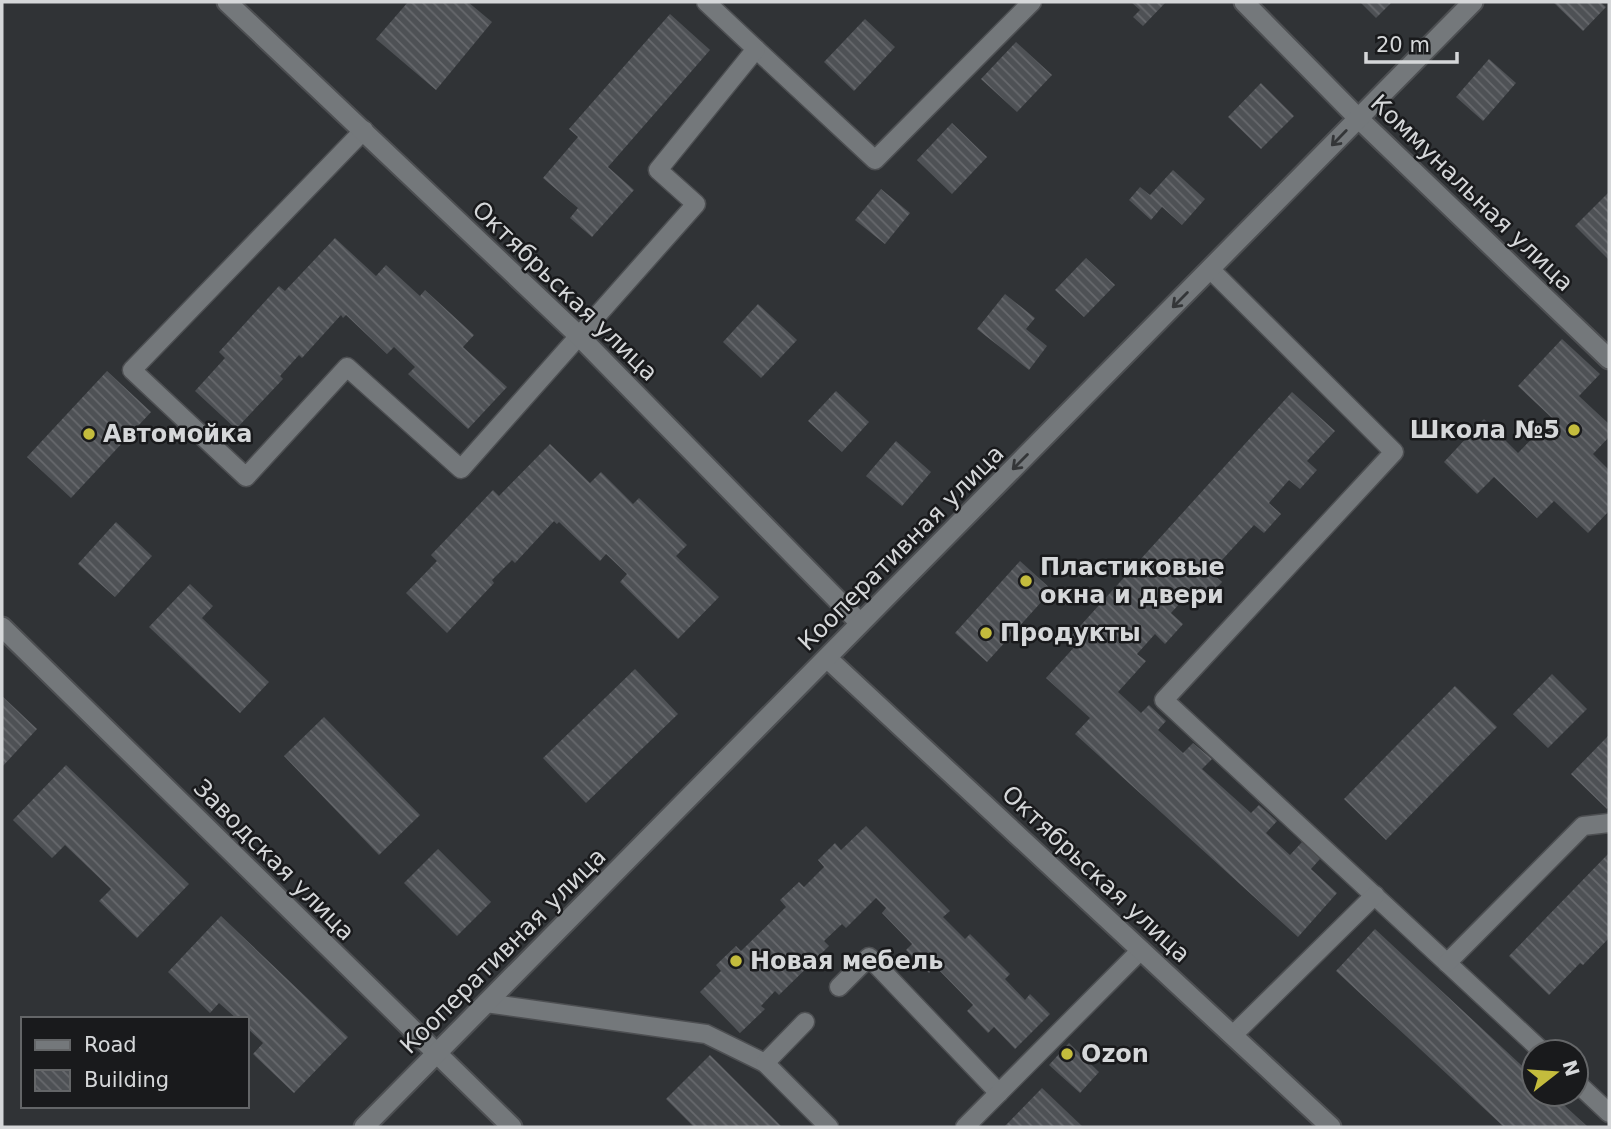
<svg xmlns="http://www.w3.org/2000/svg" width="1611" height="1129" viewBox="0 0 1611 1129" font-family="'DejaVu Sans',sans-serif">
	<defs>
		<pattern id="building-back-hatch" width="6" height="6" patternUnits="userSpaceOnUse" patternTransform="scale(1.75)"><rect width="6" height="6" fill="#4e5155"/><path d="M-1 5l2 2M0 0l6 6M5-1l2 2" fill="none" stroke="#67696d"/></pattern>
	</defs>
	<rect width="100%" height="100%" fill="#303336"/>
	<g fill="url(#building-back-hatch)">
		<polygon points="408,2 468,2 492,22 436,90 376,39"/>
		<polygon points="1131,2 1166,2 1143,26 1133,17 1140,10"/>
		<polygon points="1360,2 1392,2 1376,18"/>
		<polygon points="1553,2 1600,2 1606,7 1583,31"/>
		<polygon points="670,14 710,50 608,167 634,190 592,237 570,218 578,208 543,178 578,137 569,129"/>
		<polygon points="865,19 895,47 854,91 824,62"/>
		<polygon points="1016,42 1052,75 1017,112 981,79"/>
		<polygon points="1489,59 1516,83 1483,121 1456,97"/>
		<polygon points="1261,83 1294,116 1261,149 1228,117"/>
		<polygon points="952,123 987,157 952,194 917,160"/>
		<polygon points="1173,170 1205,199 1182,225 1162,207 1151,220 1129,200 1140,187 1150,195"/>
		<polygon points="881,189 910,213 885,244 855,220"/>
		<polygon points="1609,192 1609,260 1575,226"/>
		<polygon points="335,238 376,276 386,265 420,296 425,290 474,335 463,347 507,387 468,429 408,374 415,367 394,347 387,354 346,315 343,318 341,315 302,358 299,355 280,376 283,379 236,429 195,391 225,358 219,352 279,286 285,291"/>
		<polygon points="1086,258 1115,285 1084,317 1055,290"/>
		<polygon points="1005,294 1035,318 1026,329 1047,346 1029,370 977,329"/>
		<polygon points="758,304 797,340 761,378 723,342"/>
		<polygon points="1562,339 1600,374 1579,396 1609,424 1609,437 1593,454 1609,470 1609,511 1588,533 1554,501 1537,518 1494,477 1477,494 1444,462 1484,419 1518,453 1552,418 1518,386"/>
		<polygon points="107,371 151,412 71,498 27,457"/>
		<polygon points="836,391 869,422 842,452 808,421"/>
		<polygon points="1292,392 1335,431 1307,461 1317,470 1300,489 1289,480 1269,503 1281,514 1264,533 1254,525 1211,572 1222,582 1204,601 1192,590 1171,613 1183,624 1165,644 1155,634 1137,654 1146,661 1118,692 1141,713 1149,705 1166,721 1158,730 1183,753 1193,743 1212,759 1202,769 1251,813 1259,805 1277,821 1266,833 1290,855 1302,842 1320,859 1311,869 1337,893 1298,937 1075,734 1090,718 1046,678 1079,642 1072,635"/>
		<polygon points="896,441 931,472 902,506 866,476"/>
		<polygon points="550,444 590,483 601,472 633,504 639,498 687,545 676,556 719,597 678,639 620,582 627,574 606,554 600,561 559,522 557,524 554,521 515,563 512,560 492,580 494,583 447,633 406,593 437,561 431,555 493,490 499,496"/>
		<polygon points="116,522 152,556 115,597 78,564"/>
		<polygon points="1020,561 1052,590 987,662 955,633"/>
		<polygon points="190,584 213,606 202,618 269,682 240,713 149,627"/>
		<polygon points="635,669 678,714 586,803 543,758"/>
		<polygon points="1552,674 1587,709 1548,748 1513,714"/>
		<polygon points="1455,686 1497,727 1386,840 1344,799"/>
		<polygon points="2,696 37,729 2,767"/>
		<polygon points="324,717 420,815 379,855 284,756"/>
		<polygon points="1609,735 1609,806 1607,809 1571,774"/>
		<polygon points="66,765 189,884 137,938 99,901 111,889 65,845 52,858 13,820"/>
		<polygon points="866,826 950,911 943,917 965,939 970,934 1010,974 1005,979 1025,1000 1030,994 1050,1014 1015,1049 994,1027 988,1033 967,1011 973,1005 935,966 929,973 906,950 912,944 882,913 886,908 876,898 846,928 842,924 824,941 829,946 779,995 775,991 761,1006 765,1009 740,1033 700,992 721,971 716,965 736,946 741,951 786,907 780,900 799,882 804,887 824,867 818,860 835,843 841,850"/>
		<polygon points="438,849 491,902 457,936 404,883"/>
		<polygon points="1609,853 1609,938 1583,965 1580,963 1549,995 1509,956"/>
		<polygon points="221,916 348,1037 294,1093 253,1054 263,1043 247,1028 247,1019 237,1019 219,1003 210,1013 168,972"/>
		<polygon points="1375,929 1534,1077 1534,1094 1552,1094 1588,1127 1504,1127 1336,971"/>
		<polygon points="1069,1043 1099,1072 1080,1093 1049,1065"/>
		<polygon points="710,1055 782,1127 694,1127 666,1099"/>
		<polygon points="1042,1088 1083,1127 1004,1127"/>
	</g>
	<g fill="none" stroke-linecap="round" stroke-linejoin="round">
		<defs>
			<g id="service">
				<polyline points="756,49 875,160 1032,2"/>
				<polyline points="364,130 132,370 246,477 347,367 461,469 696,204 658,170 756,49 706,2"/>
				<polyline points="1210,269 1394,452 1164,700 1543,1052"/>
				<polyline points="1447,963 1583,826 1609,823"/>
				<polyline points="839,987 869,957 999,1093"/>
				<polyline points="486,1003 706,1034 765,1063"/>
				<polyline points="805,1022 765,1063 829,1127"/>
				<polyline points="1233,1035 1375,895"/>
				<polyline points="1576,1082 1609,1113"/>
				<polyline points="965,1127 1141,950"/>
			</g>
			<g id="minor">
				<polyline points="1244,2 1358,118 1609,359"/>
				<polyline points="2,627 512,1127"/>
			</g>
			<g id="tertiary">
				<polyline points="227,2 578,335 860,623"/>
				<polyline points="827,658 1331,1127"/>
				<polyline points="364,1127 1473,2"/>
			</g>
		</defs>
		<use href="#service" stroke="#4d4f52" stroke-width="21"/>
		<use href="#minor" stroke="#4d4f52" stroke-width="23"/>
		<use href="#tertiary" stroke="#4d4f52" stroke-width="23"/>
		<use href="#service" stroke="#74787b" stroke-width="18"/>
		<use href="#minor" stroke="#74787b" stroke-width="19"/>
		<use href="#tertiary" stroke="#74787b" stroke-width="19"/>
	</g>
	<defs><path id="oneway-shaft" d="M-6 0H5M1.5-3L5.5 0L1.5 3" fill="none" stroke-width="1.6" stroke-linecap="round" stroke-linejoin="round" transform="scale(1.75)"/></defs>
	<g stroke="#343638">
		<use href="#oneway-shaft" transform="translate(1339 138) rotate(134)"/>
		<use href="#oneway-shaft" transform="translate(1180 300) rotate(135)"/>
		<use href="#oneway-shaft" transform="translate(1020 462) rotate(135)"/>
	</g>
	<g fill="#c4bc3d" stroke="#191a1c" stroke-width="2.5">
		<circle cx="1574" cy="430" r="7"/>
		<circle cx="89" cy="434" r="7"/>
		<circle cx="1026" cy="581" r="7"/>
		<circle cx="986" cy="633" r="7"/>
		<circle cx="736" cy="961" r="7"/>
		<circle cx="1067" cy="1054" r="7"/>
	</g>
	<g text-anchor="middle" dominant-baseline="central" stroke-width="5" stroke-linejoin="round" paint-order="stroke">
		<g font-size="24" fill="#d5d7d9" stroke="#191a1c">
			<text transform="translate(1472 193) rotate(44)">Коммунальная улица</text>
			<text transform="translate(565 291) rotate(44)">Октябрьская улица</text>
			<text transform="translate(901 548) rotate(-45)">Кооперативная улица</text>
			<text transform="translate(274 860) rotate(45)">Заводская улица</text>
			<text transform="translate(1096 874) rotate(43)">Октябрьская улица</text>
			<text transform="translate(503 951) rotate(-45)">Кооперативная улица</text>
		</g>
		<g font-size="24" font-weight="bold" fill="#d5d7d9" stroke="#191a1c" text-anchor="start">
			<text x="1560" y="430" text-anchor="end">Школа №5</text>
			<text x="103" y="434">Автомойка</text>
			<text x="1040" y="567">Пластиковые<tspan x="1040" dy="28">окна и двери</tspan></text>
			<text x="1000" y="633">Продукты</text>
			<text x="750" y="961">Новая мебель</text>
			<text x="1081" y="1054">Ozon</text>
		</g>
	</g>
	<rect width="1611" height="1129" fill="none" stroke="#d5d7d9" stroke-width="7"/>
	<rect x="21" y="1017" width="228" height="91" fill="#191a1c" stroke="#646668" stroke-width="2"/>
	<rect x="35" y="1040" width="35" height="10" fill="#74787b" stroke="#646668" stroke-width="2"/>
	<text x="84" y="1052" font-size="21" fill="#d5d7d9">Road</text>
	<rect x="35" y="1070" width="35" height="21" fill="url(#building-back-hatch)" stroke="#646668" stroke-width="2"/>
	<text x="84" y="1087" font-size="21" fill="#d5d7d9">Building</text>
	<g transform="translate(1555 1073) rotate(73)"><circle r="33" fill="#191a1c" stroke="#646668" stroke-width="2"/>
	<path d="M0-5L12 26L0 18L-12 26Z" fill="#c4bc3d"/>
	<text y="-10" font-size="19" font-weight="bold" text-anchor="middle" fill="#d5d7d9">N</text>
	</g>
	<path d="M1366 52v10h91v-10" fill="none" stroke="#d5d7d9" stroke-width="3.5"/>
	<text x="1376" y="52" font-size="21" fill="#d5d7d9" stroke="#191a1c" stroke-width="5" paint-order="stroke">20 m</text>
</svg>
